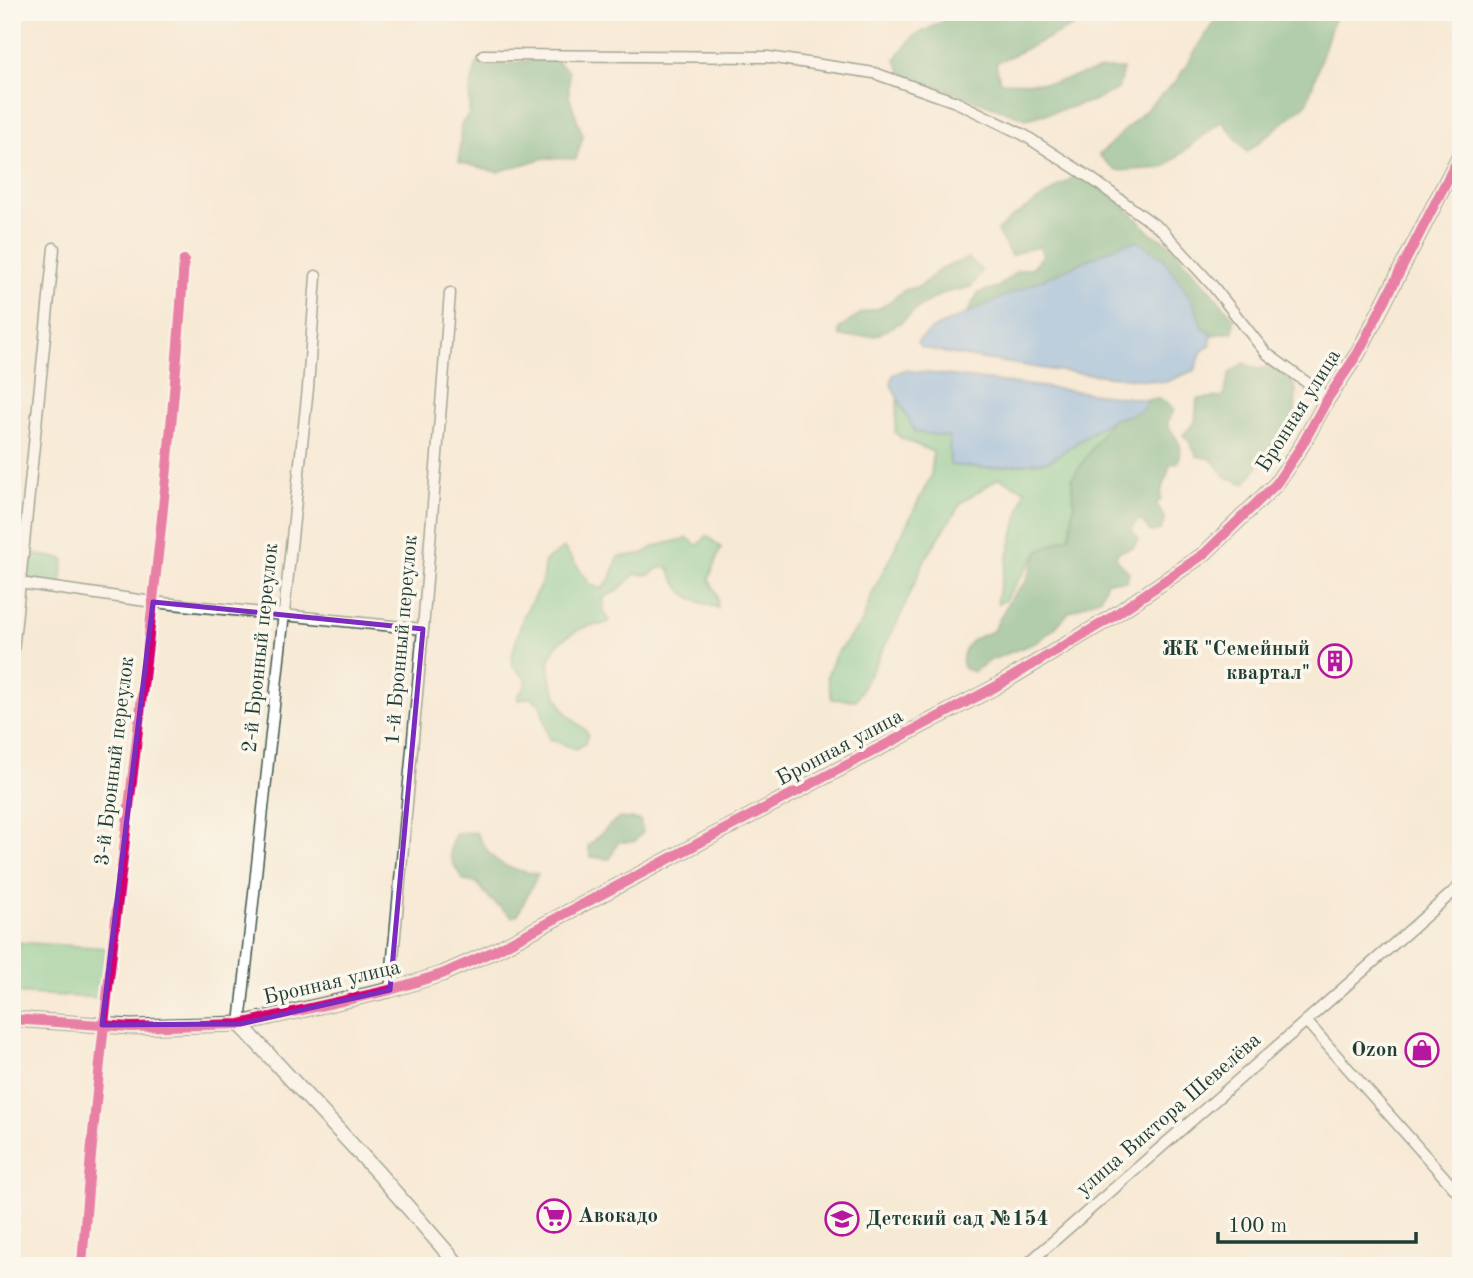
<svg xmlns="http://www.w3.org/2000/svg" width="1473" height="1278" viewBox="0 0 1473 1278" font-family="'Old Standard TT',serif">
	<rect width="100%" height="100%" fill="#fbf7ec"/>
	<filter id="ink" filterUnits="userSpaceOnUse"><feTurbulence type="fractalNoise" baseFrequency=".0143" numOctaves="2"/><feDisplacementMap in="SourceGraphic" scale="14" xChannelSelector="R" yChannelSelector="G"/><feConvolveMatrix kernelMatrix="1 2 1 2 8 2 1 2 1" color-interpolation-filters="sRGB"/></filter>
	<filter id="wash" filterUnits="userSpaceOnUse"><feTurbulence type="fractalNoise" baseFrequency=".00686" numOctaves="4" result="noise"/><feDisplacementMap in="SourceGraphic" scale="28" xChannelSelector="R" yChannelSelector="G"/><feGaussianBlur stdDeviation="1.57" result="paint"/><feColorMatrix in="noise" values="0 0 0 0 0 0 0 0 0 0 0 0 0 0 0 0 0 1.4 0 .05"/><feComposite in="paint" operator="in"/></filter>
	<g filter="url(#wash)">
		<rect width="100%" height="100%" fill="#f7ead6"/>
		<g fill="#72c88d" stroke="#488260" stroke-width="2">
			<polygon points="898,395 915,432 949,437 950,465 986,468 1049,461 1111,420 1072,479 1074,504 1070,536 1039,551 1004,601 998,604 997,599 1025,490 999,478 961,503 925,559 898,621 856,700 832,699 827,676 836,654 863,621 870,598 931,476 933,452 901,438 895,432"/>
			<path d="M707,536L721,547L709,579L717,594L718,608C689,599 680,597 669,568H658L649,575L635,574L616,592L604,597V611L609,621C602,627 598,624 589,626C582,627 571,634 565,638C538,657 551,688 565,711C570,720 582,725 588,734L585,743L576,749L549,739L540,704L528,697L519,701L517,697L524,688L527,680L513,666L512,655L523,617L542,582L545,561L564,548L591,585L602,589L611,578L618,557L642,554L656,546L688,538L697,546Z"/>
			<polygon points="31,554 64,559 61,584 28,580"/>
			<polygon points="12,942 107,948 100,998 12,993"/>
		</g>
		<g fill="#5dac78" stroke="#3e7456" stroke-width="2">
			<polygon points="961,12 1103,12 996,63 1000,82 1053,83 1101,69 1123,69 1118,89 1093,101 1027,119 939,87 909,84 895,59 914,36"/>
			<polygon points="1220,12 1336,12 1307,103 1247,152 1222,121 1163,168 1116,171 1099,155 1177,80"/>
			<polygon points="550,57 569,71 569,96 583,136 576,159 544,158 497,172 459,162 461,124 469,114 470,88 477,62 503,65"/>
			<polygon points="1083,176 1121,203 1151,233 1170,244 1234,318 1233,332 1212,335 1202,327 1194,304 1123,244 967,314 978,293 998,287 1017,271 1033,267 1043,256 1040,247 1024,250 1011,256 997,231 1010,219 1074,177"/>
			<polygon points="968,258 982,271 971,287 944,293 919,307 902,322 875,336 840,337 839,329 861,313 882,307 905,290 921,286 940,269"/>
			<polygon points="1244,363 1257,369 1270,367 1288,374 1296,390 1295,414 1245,484 1226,477 1211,459 1197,456 1189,441 1183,435 1195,422 1197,399 1223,397 1230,373"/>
			<path d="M1157,398L1168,403L1174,410L1167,424C1175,438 1186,444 1178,462L1169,465C1169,478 1159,487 1161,500L1156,503L1165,519L1161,530L1150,532L1141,519L1134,524L1132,530L1138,539L1134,547L1118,552L1116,559L1129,572L1126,581H1107L1101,597L1069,612L1055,628L1037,642L991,660L973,672L963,668C960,644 973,638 993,631L1010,599L1025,583L1039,551L1070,536L1074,504L1072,479L1111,420L1141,411L1148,400Z"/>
			<path d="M619,818L640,820L643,832L634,842H618L610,859L591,857L588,846C599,837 607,826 619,818Z"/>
			<path d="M476,832C492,864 504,869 538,874L518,914L513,917L492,901L477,883L464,881C452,863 444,853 456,833Z"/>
		</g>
		<g fill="#74ade4" stroke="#4a758c" stroke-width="2">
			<polygon points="1137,241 1163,258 1194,304 1202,327 1212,335 1210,346 1202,351 1195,370 1166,382 1052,370 946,353 921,347 917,342 934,328 1123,244"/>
			<polygon points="904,370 1148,400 1141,411 1111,420 1049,461 986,468 950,465 949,437 915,432 891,385 893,375"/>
		</g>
	</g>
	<g filter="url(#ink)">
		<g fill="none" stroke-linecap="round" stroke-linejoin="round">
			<defs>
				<g id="street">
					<polyline points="483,55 768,57 874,73 956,102 1024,135 1092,179 1163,231 1212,285 1266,353 1328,398"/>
					<polyline points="12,582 153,602 423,629"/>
					<polyline points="12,661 54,248"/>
					<polyline points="390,990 423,629 450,293"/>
					<polyline points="1306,1021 1461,885"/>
					<polyline points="240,1024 308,388 316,276"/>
					<path d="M82,1266C106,930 163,597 184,260"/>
					<polyline points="1025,1266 1306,1021 1461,1196"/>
				</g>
				<g id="secondary">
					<polyline points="12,1019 131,1027 240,1024 390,990 442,974 494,951 995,687 1109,619 1204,554 1276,484 1302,445 1328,398 1358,353 1461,153"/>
					<polyline points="240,1024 378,1173 459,1266"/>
				</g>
			</defs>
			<use href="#street" stroke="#3f574c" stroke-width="13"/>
			<use href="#secondary" stroke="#3f574c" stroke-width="17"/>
			<use href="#street" stroke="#fff" stroke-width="10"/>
			<use href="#secondary" stroke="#fff" stroke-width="14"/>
			<defs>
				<g id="cycleway">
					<polyline points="12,1019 131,1027 240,1024 390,990 442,974 494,951 995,687 1109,619 1204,554 1276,484 1302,445 1328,398 1358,353 1461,153"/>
					<path d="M82,1266C106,930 163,597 184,260"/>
				</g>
			</defs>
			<use href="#cycleway" stroke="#fbf7ec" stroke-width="15"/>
			<use href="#cycleway" stroke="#d6006c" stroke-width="10"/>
		</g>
	</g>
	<path d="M0 0H1473V1278H0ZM153,602L423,629L390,990L240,1024L102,1025Z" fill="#f7ead6" fill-opacity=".55" fill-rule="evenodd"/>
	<path fill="none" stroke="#7b2cbf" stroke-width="5" stroke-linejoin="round" d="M153,602L423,629L390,990L240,1024L102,1025Z"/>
	<defs>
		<symbol id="building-ring" viewBox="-11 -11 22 22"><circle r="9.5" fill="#fbf7ec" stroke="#b5179e" stroke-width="1.5"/><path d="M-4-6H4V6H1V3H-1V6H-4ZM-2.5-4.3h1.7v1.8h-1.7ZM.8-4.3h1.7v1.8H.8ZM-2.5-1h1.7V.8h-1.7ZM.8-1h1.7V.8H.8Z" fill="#b5179e"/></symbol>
		<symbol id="shop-ring" viewBox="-11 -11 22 22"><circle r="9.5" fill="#fbf7ec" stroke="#b5179e" stroke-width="1.5"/><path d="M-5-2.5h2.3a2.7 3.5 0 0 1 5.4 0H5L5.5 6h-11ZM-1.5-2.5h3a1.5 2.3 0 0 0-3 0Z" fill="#b5179e"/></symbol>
		<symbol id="supermarket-ring" viewBox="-11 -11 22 22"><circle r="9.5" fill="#fbf7ec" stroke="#b5179e" stroke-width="1.5"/><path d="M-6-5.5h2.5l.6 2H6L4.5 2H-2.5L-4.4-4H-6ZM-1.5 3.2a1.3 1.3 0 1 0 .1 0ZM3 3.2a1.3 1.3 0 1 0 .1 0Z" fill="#b5179e"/></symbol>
		<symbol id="school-ring" viewBox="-11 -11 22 22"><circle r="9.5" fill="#fbf7ec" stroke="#b5179e" stroke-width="1.5"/><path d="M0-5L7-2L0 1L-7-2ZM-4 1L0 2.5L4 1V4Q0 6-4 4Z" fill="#b5179e"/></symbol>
	</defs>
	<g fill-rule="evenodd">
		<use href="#building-ring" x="1316" y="642" width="38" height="38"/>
		<use href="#shop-ring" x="1403" y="1031" width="38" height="38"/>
		<use href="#supermarket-ring" x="535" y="1197" width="38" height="38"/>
		<use href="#school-ring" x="823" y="1200" width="38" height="38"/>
	</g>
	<g text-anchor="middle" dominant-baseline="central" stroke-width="7" stroke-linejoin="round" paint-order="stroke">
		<g font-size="21" fill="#1f3d34" stroke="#fbf7ec">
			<text transform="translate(1299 411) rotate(-58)">Бронная улица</text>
			<text transform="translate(402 640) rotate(-85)">1-й Бронный переулок</text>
			<text transform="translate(261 648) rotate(-84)">2-й Бронный переулок</text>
			<text transform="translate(840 748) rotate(-28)">Бронная улица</text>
			<text transform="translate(115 761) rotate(-83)">3-й Бронный переулок</text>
			<text transform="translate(332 983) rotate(-13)">Бронная улица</text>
			<text transform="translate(1169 1115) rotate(-41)">улица Виктора Шевелёва</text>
		</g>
		<g font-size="21" font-weight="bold" fill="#1f3d34" stroke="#fbf7ec" text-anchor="end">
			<text x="1310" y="649">ЖК "Семейный<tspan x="1310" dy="24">квартал"</tspan></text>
			<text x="1398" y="1050">Ozon</text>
			<text x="578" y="1216" text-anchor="start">Авокадо</text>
			<text x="866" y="1219" text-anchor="start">Детский сад №154</text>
		</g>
	</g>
	<rect width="1473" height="1278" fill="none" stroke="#fbf7ec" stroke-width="42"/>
	<path d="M1218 1232v10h198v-10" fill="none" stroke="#1f3d34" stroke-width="3.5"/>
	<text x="1228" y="1232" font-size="21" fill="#1f3d34" stroke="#fbf7ec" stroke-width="5" paint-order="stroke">100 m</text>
</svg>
